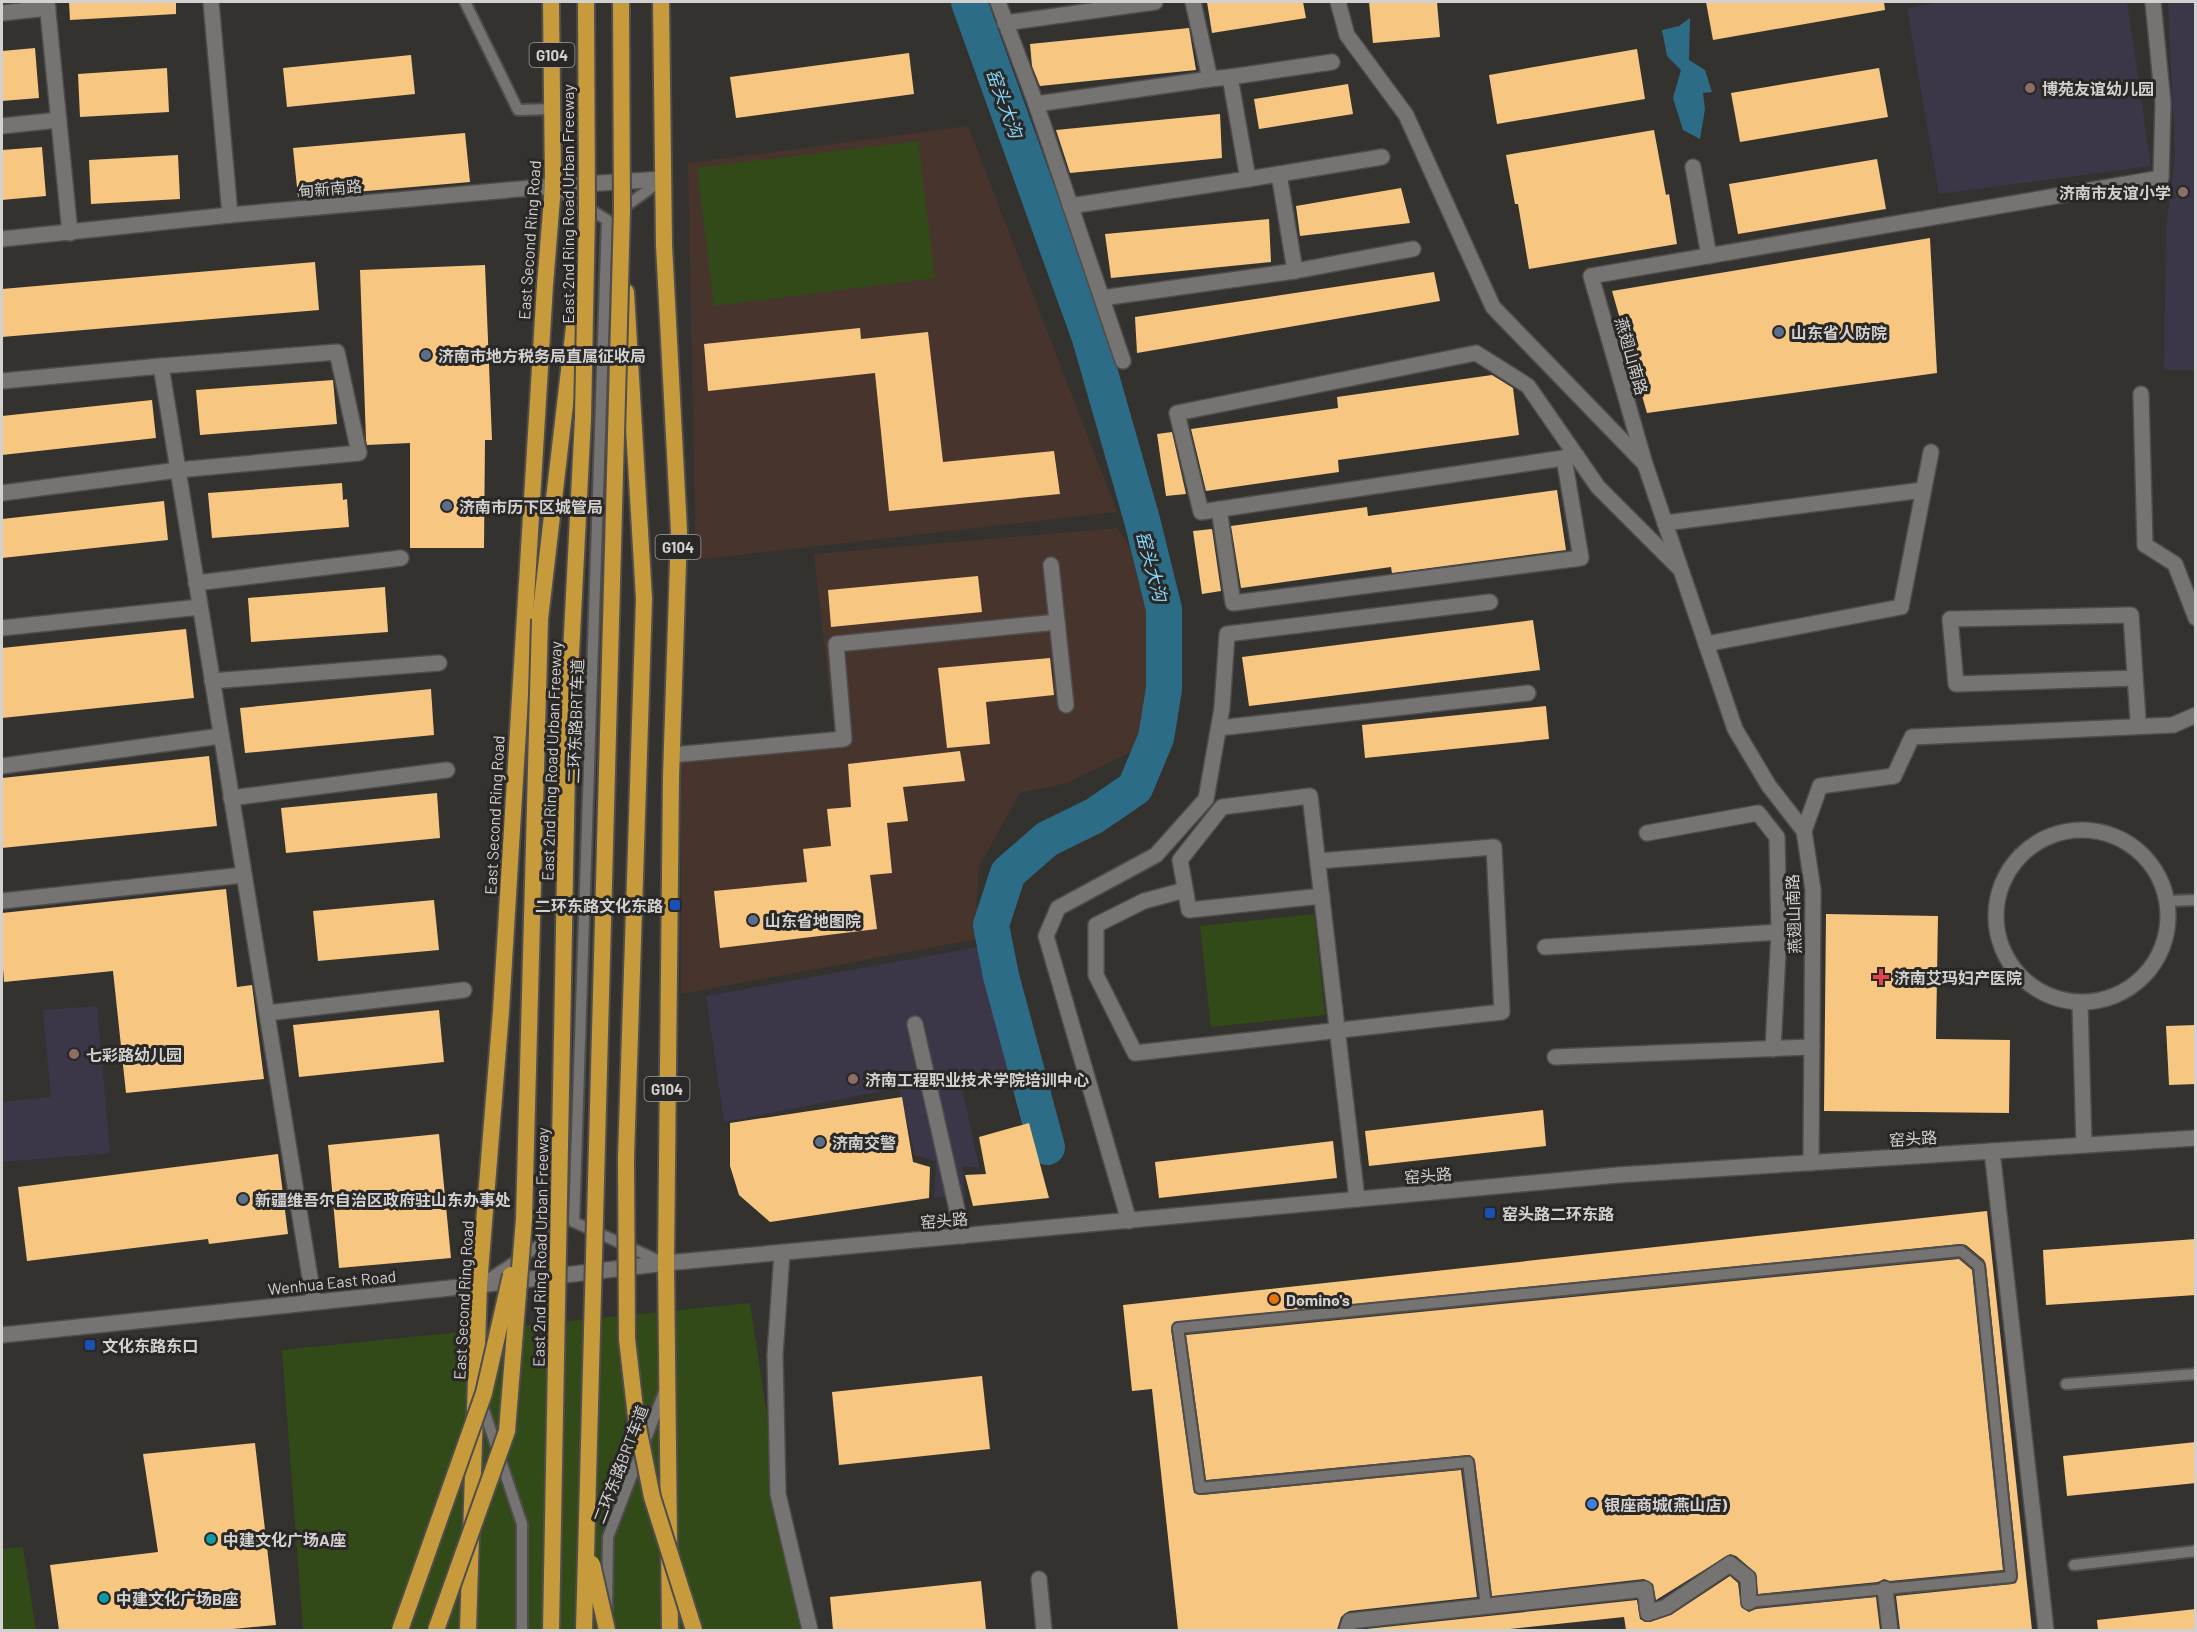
<svg xmlns="http://www.w3.org/2000/svg" width="2197" height="1632" viewBox="0 0 2197 1632" font-family="Barlow,'Noto Sans SC',sans-serif">
	<rect width="100%" height="100%" fill="#33322f"/>
	<g fill="#47352d">
		<polygon points="968,126 1117,512 696,560 688,163"/>
		<polygon points="1117,528 1137,557 1164,609 1168,681 1133,751 1067,783 1020,793 979,866 976,904 983,938 681,994 681,763 836,747 814,554"/>
	</g>
	<g fill="#3b3748">
		<polygon points="1939,2 2127,2 2151,166 1939,194 1907,9"/>
		<polygon points="2168,2 2195,2 2195,370 2164,370 2166,229 2175,155"/>
		<polygon points="984,946 1016,1071 962,1087 979,1168 963,1166 965,1199 934,1197 936,1161 915,1155 899,1088 724,1122 706,996"/>
		<polygon points="97,1006 110,1153 2,1162 2,1102 51,1097 43,1010"/>
	</g>
	<g fill="#314a18">
		<polygon points="918,141 935,278 714,306 697,168"/>
		<polygon points="1314,914 1325,1015 1211,1027 1200,926"/>
		<polygon points="750,1303 787,1548 803,1630 303,1630 282,1350"/>
		<polygon points="23,1547 36,1630 2,1630 2,1549"/>
	</g>
	<polygon fill="#2c6c86" points="1690,18 1689,60 1705,70 1712,92 1703,93 1705,109 1700,139 1683,130 1673,98 1681,70 1667,56 1662,30 1679,26"/>
	<g fill="none" stroke-linecap="round" stroke-linejoin="round">
		<polyline stroke="#2c6c86" stroke-width="36" points="969,2 1090,338 1142,520 1164,609 1164,689 1156,738 1135,788 1094,816 1047,839 1008,873 991,925 1001,976 1047,1147"/>
	</g>
	<g fill="#f7c681">
		<polygon points="69,2 176,2 176,14 70,20"/>
		<polygon points="1207,2 1303,2 1306,18 1212,33"/>
		<polygon points="1369,2 1437,2 1440,37 1373,43"/>
		<polygon points="1706,2 1884,2 1885,10 1713,40"/>
		<polygon points="1189,28 1196,70 1040,86 1032,66 1030,44"/>
		<polygon points="35,48 39,98 2,101 2,51"/>
		<polygon points="1637,49 1645,99 1497,124 1489,75"/>
		<polygon points="909,53 914,94 736,118 730,77"/>
		<polygon points="411,55 415,94 287,107 283,68"/>
		<polygon points="167,68 169,112 80,117 78,74"/>
		<polygon points="1879,68 1888,117 1740,142 1731,93"/>
		<polygon points="1348,84 1353,114 1259,129 1254,99"/>
		<polygon points="1220,114 1222,158 1070,173 1056,130"/>
		<polygon points="1654,130 1666,195 1669,194 1677,244 1529,269 1518,204 1515,204 1506,155"/>
		<polygon points="465,133 470,182 298,197 293,148"/>
		<polygon points="42,147 46,196 2,200 2,150"/>
		<polygon points="178,155 180,199 91,204 89,160"/>
		<polygon points="1877,159 1886,209 1738,234 1729,184"/>
		<polygon points="1401,188 1410,223 1300,236 1296,206"/>
		<polygon points="1269,219 1271,262 1111,278 1105,234"/>
		<polygon points="1930,238 1937,373 1647,413 1612,291"/>
		<polygon points="315,262 319,310 2,337 2,289"/>
		<polygon points="485,265 492,440 485,440 484,548 410,548 410,443 367,445 366,440 360,270"/>
		<polygon points="1434,272 1440,301 1137,353 1135,317"/>
		<polygon points="860,328 861,339 928,332 943,462 1054,451 1060,494 889,511 875,373 708,391 704,344"/>
		<polygon points="1492,375 1513,388 1519,435 1338,460 1339,472 1206,491 1191,429 1338,408 1337,397"/>
		<polygon points="333,380 337,424 200,435 196,390"/>
		<polygon points="152,400 156,438 2,455 2,416"/>
		<polygon points="1172,432 1186,494 1166,496 1157,434"/>
		<polygon points="342,483 343,500 347,499 349,527 212,538 208,493"/>
		<polygon points="1557,490 1566,550 1392,573 1391,567 1241,588 1231,526 1367,507 1368,516"/>
		<polygon points="164,501 168,540 2,558 2,519"/>
		<polygon points="1212,529 1221,591 1202,594 1193,531"/>
		<polygon points="978,576 982,612 831,627 828,590"/>
		<polygon points="385,587 388,632 251,642 248,598"/>
		<polygon points="1533,620 1540,670 1249,706 1242,657"/>
		<polygon points="186,629 194,698 2,718 2,648"/>
		<polygon points="1050,658 1054,695 986,702 990,744 947,748 938,668"/>
		<polygon points="431,689 434,735 245,753 240,708"/>
		<polygon points="1546,706 1549,739 1365,758 1362,725"/>
		<polygon points="960,751 965,781 903,787 908,821 887,823 892,873 870,875 877,929 720,948 714,891 807,882 803,849 831,846 827,809 851,807 848,764"/>
		<polygon points="209,756 217,826 2,848 2,778"/>
		<polygon points="437,793 440,838 286,853 281,808"/>
		<polygon points="226,889 237,987 252,985 264,1079 126,1093 113,971 4,982 2,955 2,913"/>
		<polygon points="434,900 439,950 318,961 313,911"/>
		<polygon points="1826,914 1938,916 1936,1039 2010,1040 2009,1113 1824,1111"/>
		<polygon points="439,1010 444,1062 299,1077 293,1025"/>
		<polygon points="2196,1025 2196,1084 2169,1085 2166,1026"/>
		<polygon points="902,1097 913,1162 930,1167 929,1198 770,1222 739,1195 730,1166 730,1123"/>
		<polygon points="1543,1110 1546,1146 1369,1166 1365,1131"/>
		<polygon points="1029,1123 1049,1198 973,1206 965,1175 986,1174 979,1137"/>
		<polygon points="439,1134 451,1258 339,1268 328,1145"/>
		<polygon points="1333,1141 1337,1178 1159,1198 1155,1162"/>
		<polygon points="278,1154 288,1234 209,1244 208,1239 27,1261 18,1187"/>
		<polygon points="1987,1211 2032,1630 1900,1630 1896,1596 2012,1584 2016,1583 2018,1577 1986,1265 1984,1260 1966,1245 1961,1244 1174,1322 1171,1329 1194,1493 1201,1495 1461,1470 1477,1597 1349,1611 1341,1617 1337,1630 1178,1630 1152,1389 1132,1391 1123,1305"/>
		<polygon points="2196,1239 2196,1295 2046,1305 2043,1250"/>
		<polygon points="1959,1259 1972,1270 2003,1570 1890,1581 1884,1579 1878,1582 1758,1594 1756,1573 1736,1556 1730,1554 1656,1600 1653,1584 1644,1579 1492,1596 1475,1461 1470,1455 1206,1480 1186,1335"/>
		<polygon points="982,1376 990,1449 839,1465 832,1392"/>
		<polygon points="2196,1442 2196,1483 2067,1496 2063,1456"/>
		<polygon points="255,1443 276,1625 222,1630 59,1630 50,1565 158,1552 143,1454"/>
		<polygon points="1730,1576 1738,1583 1741,1607 1749,1612 1756,1609 1876,1597 1880,1630 1626,1630 1624,1617 1501,1630 1357,1630 1637,1600 1640,1619 1645,1622 1650,1622 1671,1615"/>
		<polygon points="981,1581 986,1630 833,1630 830,1597"/>
		<polygon points="2196,1609 2196,1630 2098,1630 2097,1620"/>
	</g>
	<g fill="none" stroke-linecap="round" stroke-linejoin="round">
		<defs>
			<g id="service">
				<polyline points="465,2 518,110 552,109"/>
				<polyline points="554,187 607,220"/>
				<polyline points="619,211 662,180"/>
				<polyline points="2167,901 2196,900"/>
				<polyline points="574,1222 607,220"/>
				<polyline points="574,1222 664,1263"/>
				<polyline points="481,1284 561,1231"/>
				<polyline points="2066,1384 2196,1374"/>
				<polyline points="481,1401 522,1524 522,1630"/>
				<polyline points="2074,1565 2196,1551"/>
				<polyline points="1486,1606 1468,1462 1200,1488 1178,1328 1961,1251 1979,1266 2011,1577 1749,1602"/>
				<polyline points="607,1609 608,1537 664,1392"/>
			</g>
			<g id="minor">
				<polyline points="47,2 70,233"/>
				<polyline points="998,2 1036,104 1123,361"/>
				<polyline points="1193,2 1210,79 1230,77 1248,179 1279,174 1295,271"/>
				<polyline points="1338,2 1347,35 1406,115 1493,307 1643,462"/>
				<polyline points="2,13 48,8"/>
				<polyline points="1005,23 1155,2"/>
				<polyline points="1230,77 1332,62"/>
				<polyline points="1036,104 1210,79"/>
				<polyline points="2,126 59,120"/>
				<polyline points="1693,167 1709,256"/>
				<polyline points="1279,174 1382,157"/>
				<polyline points="1070,206 1248,179"/>
				<polyline points="1102,298 1295,271 1413,249"/>
				<polyline points="2,381 161,366 314,1302"/>
				<polyline points="2141,394 2145,545 2175,564 2196,618"/>
				<polyline points="1577,456 1201,512 1177,413 1476,353 1528,386 1598,487 1679,568"/>
				<polyline points="2,493 178,470 359,453 337,352 161,366"/>
				<polyline points="1219,509 1233,603 1581,558 1564,458"/>
				<polyline points="1665,523 1923,490"/>
				<polyline points="1051,565 1066,705"/>
				<polyline points="196,583 401,558"/>
				<polyline points="2,628 200,607"/>
				<polyline points="1706,644 1901,607 1931,452"/>
				<polyline points="2135,678 1956,684 1950,619 2131,615 2138,720"/>
				<polyline points="212,681 439,663"/>
				<polyline points="1219,728 1528,693"/>
				<polyline points="672,755 844,739 836,644 1057,622"/>
				<polyline points="2,766 221,736"/>
				<polyline points="231,798 447,770"/>
				<circle cx="2082" cy="916" r="86"/>
				<polyline points="1804,831 1820,786 1894,776 1912,737 2173,725 2196,715"/>
				<polyline points="1647,833 1758,813 1777,837 1779,932"/>
				<polyline points="1185,890 1144,901 1096,925 1096,975 1135,1053 1502,1012 1494,847 1318,861"/>
				<polyline points="1322,896 1189,910 1180,860 1222,807 1310,796 1357,1199"/>
				<polyline points="2,901 244,875"/>
				<polyline points="1545,947 1779,932 1773,1049"/>
				<polyline points="2080,1003 2084,1145"/>
				<polyline points="267,1013 464,990"/>
				<polyline points="915,1024 963,1236"/>
				<polyline points="1555,1057 1812,1047"/>
				<polyline points="1811,1163 1813,890 1804,831 1769,786 1735,729 1645,464 1591,276 2161,178 2163,103 2153,2"/>
				<polyline points="1129,1221 1046,936 1058,908 1156,855 1206,799 1222,708 1227,634 1490,602"/>
				<polyline points="782,1253 775,1355 778,1494 810,1630"/>
				<polyline points="1039,1579 1044,1630"/>
				<polyline points="1885,1589 1890,1630"/>
				<polyline points="1347,1630 1350,1621 1645,1589 1648,1613 1666,1607 1730,1564 1748,1578 1749,1602"/>
			</g>
			<g id="tertiary">
				<polyline points="211,2 230,215"/>
				<polyline points="2,239 230,215 553,186 663,179"/>
				<polyline points="1992,1151 2046,1630"/>
			</g>
			<polyline id="secondary" points="2,1335 479,1285 666,1263 1618,1175 2196,1138"/>
			<g id="trunk">
				<polyline points="661,2 664,245 679,531 671,777 666,1263 670,1630"/>
				<polyline points="626,292 644,599"/>
				<polyline points="540,619 580,276"/>
				<polyline points="468,1630 479,1285 501,1011 545,285 553,186 551,2"/>
			</g>
		</defs>
		<use href="#service" stroke="#4e4d4c" stroke-width="14"/>
		<use href="#minor" stroke="#4e4d4c" stroke-width="18"/>
		<use href="#tertiary" stroke="#4e4d4c" stroke-width="18"/>
		<use href="#secondary" stroke="#4e4d4c" stroke-width="18"/>
		<use href="#trunk" stroke="#4e4d4c" stroke-width="20"/>
		<use href="#service" stroke="#767472" stroke-width="10"/>
		<use href="#minor" stroke="#767472" stroke-width="15"/>
		<use href="#tertiary" stroke="#767472" stroke-width="15"/>
		<use href="#secondary" stroke="#767472" stroke-width="15"/>
		<use href="#trunk" stroke="#c79a3c" stroke-width="16"/>
		<defs>
			<g id="trunk-bridge">
				<polyline points="644,599 626,1158 627,1339 636,1417 652,1497 694,1630"/>
				<polyline points="592,1564 607,1630"/>
				<polyline points="400,1630 484,1393 511,1275"/>
				<polyline points="436,1630 507,1431 524,1219 540,619"/>
				<polyline points="551,1630 568,713 583,418 587,212 586,2"/>
				<polyline points="584,1630 622,211 621,2"/>
			</g>
		</defs>
		<use href="#trunk-bridge" stroke="#4e4d4c" stroke-width="20" stroke-linecap="butt"/>
		<use href="#trunk-bridge" stroke="#c79a3c" stroke-width="16"/>
	</g>
	<g fill="#8d6e63" stroke="#292826" stroke-width="2">
		<circle cx="2030" cy="88" r="6"/>
		<circle cx="2183" cy="192" r="6"/>
		<circle cx="74" cy="1054" r="6"/>
		<circle cx="853" cy="1079" r="6"/>
	</g>
	<g fill="#5c6f8a" stroke="#292826" stroke-width="2">
		<circle cx="1779" cy="332" r="6"/>
		<circle cx="426" cy="355" r="6"/>
		<circle cx="447" cy="506" r="6"/>
		<circle cx="753" cy="920" r="6"/>
		<circle cx="820" cy="1142" r="6"/>
		<circle cx="243" cy="1199" r="6"/>
	</g>
	<g fill="#1a4fb4" stroke="#292826" stroke-width="2">
		<rect x="669" y="899" width="12" height="12" rx="3"/>
		<rect x="1484" y="1207" width="12" height="12" rx="3"/>
		<rect x="84" y="1339" width="12" height="12" rx="3"/>
	</g>
	<path fill="#e0444e" stroke="#292826" stroke-width="2" d="M1878 968h6v6h6v6h-6v6h-6v-6h-6v-6h6z"/>
	<circle fill="#e8710a" stroke="#292826" stroke-width="2" cx="1274" cy="1299" r="6"/>
	<circle fill="#3f7fe0" stroke="#292826" stroke-width="2" cx="1592" cy="1504" r="6"/>
	<g fill="#0f9aa8" stroke="#292826" stroke-width="2">
		<circle cx="211" cy="1539" r="6"/>
		<circle cx="104" cy="1598" r="6"/>
	</g>
	<g text-anchor="middle" dominant-baseline="central" stroke-width="6" stroke-linejoin="round" paint-order="stroke">
		<g fill="#292826" stroke="#9f9e9d" stroke-width="1.5">
			<rect x="529.5" y="43" width="45" height="24" rx="4.5"/>
			<rect x="655.5" y="535" width="45" height="24" rx="4.5"/>
			<rect x="644.5" y="1077" width="45" height="24" rx="4.5"/>
		</g>
		<g font-size="15" font-weight="bold" fill="#d2d1d0">
			<text x="552" y="55">G104</text>
			<text x="678" y="547">G104</text>
			<text x="667" y="1089">G104</text>
		</g>
		<g font-size="16" font-weight="bold" fill="#d2d1d0" stroke="#292826" text-anchor="start">
			<text x="2042" y="88">博苑友谊幼儿园</text>
			<text x="2171" y="192" text-anchor="end">济南市友谊小学</text>
			<text x="1791" y="332">山东省人防院</text>
			<text x="438" y="355">济南市地方税务局直属征收局</text>
			<text x="459" y="506">济南市历下区城管局</text>
			<text x="663" y="905" text-anchor="end">二环东路文化东路</text>
			<text x="765" y="920">山东省地图院</text>
			<text x="1894" y="977">济南艾玛妇产医院</text>
			<text x="86" y="1054">七彩路幼儿园</text>
			<text x="865" y="1079">济南工程职业技术学院培训中心</text>
			<text x="832" y="1142">济南交警</text>
			<text x="255" y="1199">新疆维吾尔自治区政府驻山东办事处</text>
			<text x="1502" y="1213">窑头路二环东路</text>
			<text x="1286" y="1299">Domino's</text>
			<text x="102" y="1345">文化东路东口</text>
			<text x="1604" y="1504">银座商城(燕山店)</text>
			<text x="223" y="1539">中建文化广场A座</text>
			<text x="116" y="1598">中建文化广场B座</text>
		</g>
		<g font-size="16" fill="#d2d1d0" stroke="#292826">
			<text transform="translate(330 188) rotate(-5)">甸新南路</text>
			<text transform="translate(567 204) rotate(-90)">East 2nd Ring Road Urban Freeway</text>
			<text transform="translate(529 240) rotate(-86)">East Second Ring Road</text>
			<text transform="translate(1632 356) rotate(74)">燕翅山南路</text>
			<text transform="translate(575 721) rotate(-88)">二环东路BRT车道</text>
			<text transform="translate(551 761) rotate(-88)">East 2nd Ring Road Urban Freeway</text>
			<text transform="translate(494 815) rotate(-87)">East Second Ring Road</text>
			<text transform="translate(1793 914) rotate(-92)">燕翅山南路</text>
			<text transform="translate(1913 1138) rotate(-4)">窑头路</text>
			<text transform="translate(1428 1175) rotate(-5)">窑头路</text>
			<text transform="translate(944 1220) rotate(-5)">窑头路</text>
			<text transform="translate(540 1247) rotate(-89)">East 2nd Ring Road Urban Freeway</text>
			<text transform="translate(332 1282) rotate(-6)">Wenhua East Road</text>
			<text transform="translate(463 1300) rotate(-87)">East Second Ring Road</text>
			<text transform="translate(620 1464) rotate(-69)">二环东路BRT车道</text>
		</g>
		<g font-size="18" font-style="italic" fill="#83d4f9" stroke="#292826">
			<text transform="translate(1005 103) rotate(70)">窑头大沟</text>
			<text transform="translate(1152 566) rotate(75)">窑头大沟</text>
		</g>
	</g>
	<rect width="2197" height="1632" fill="none" stroke="#d2d1d0" stroke-width="6"/>
</svg>
